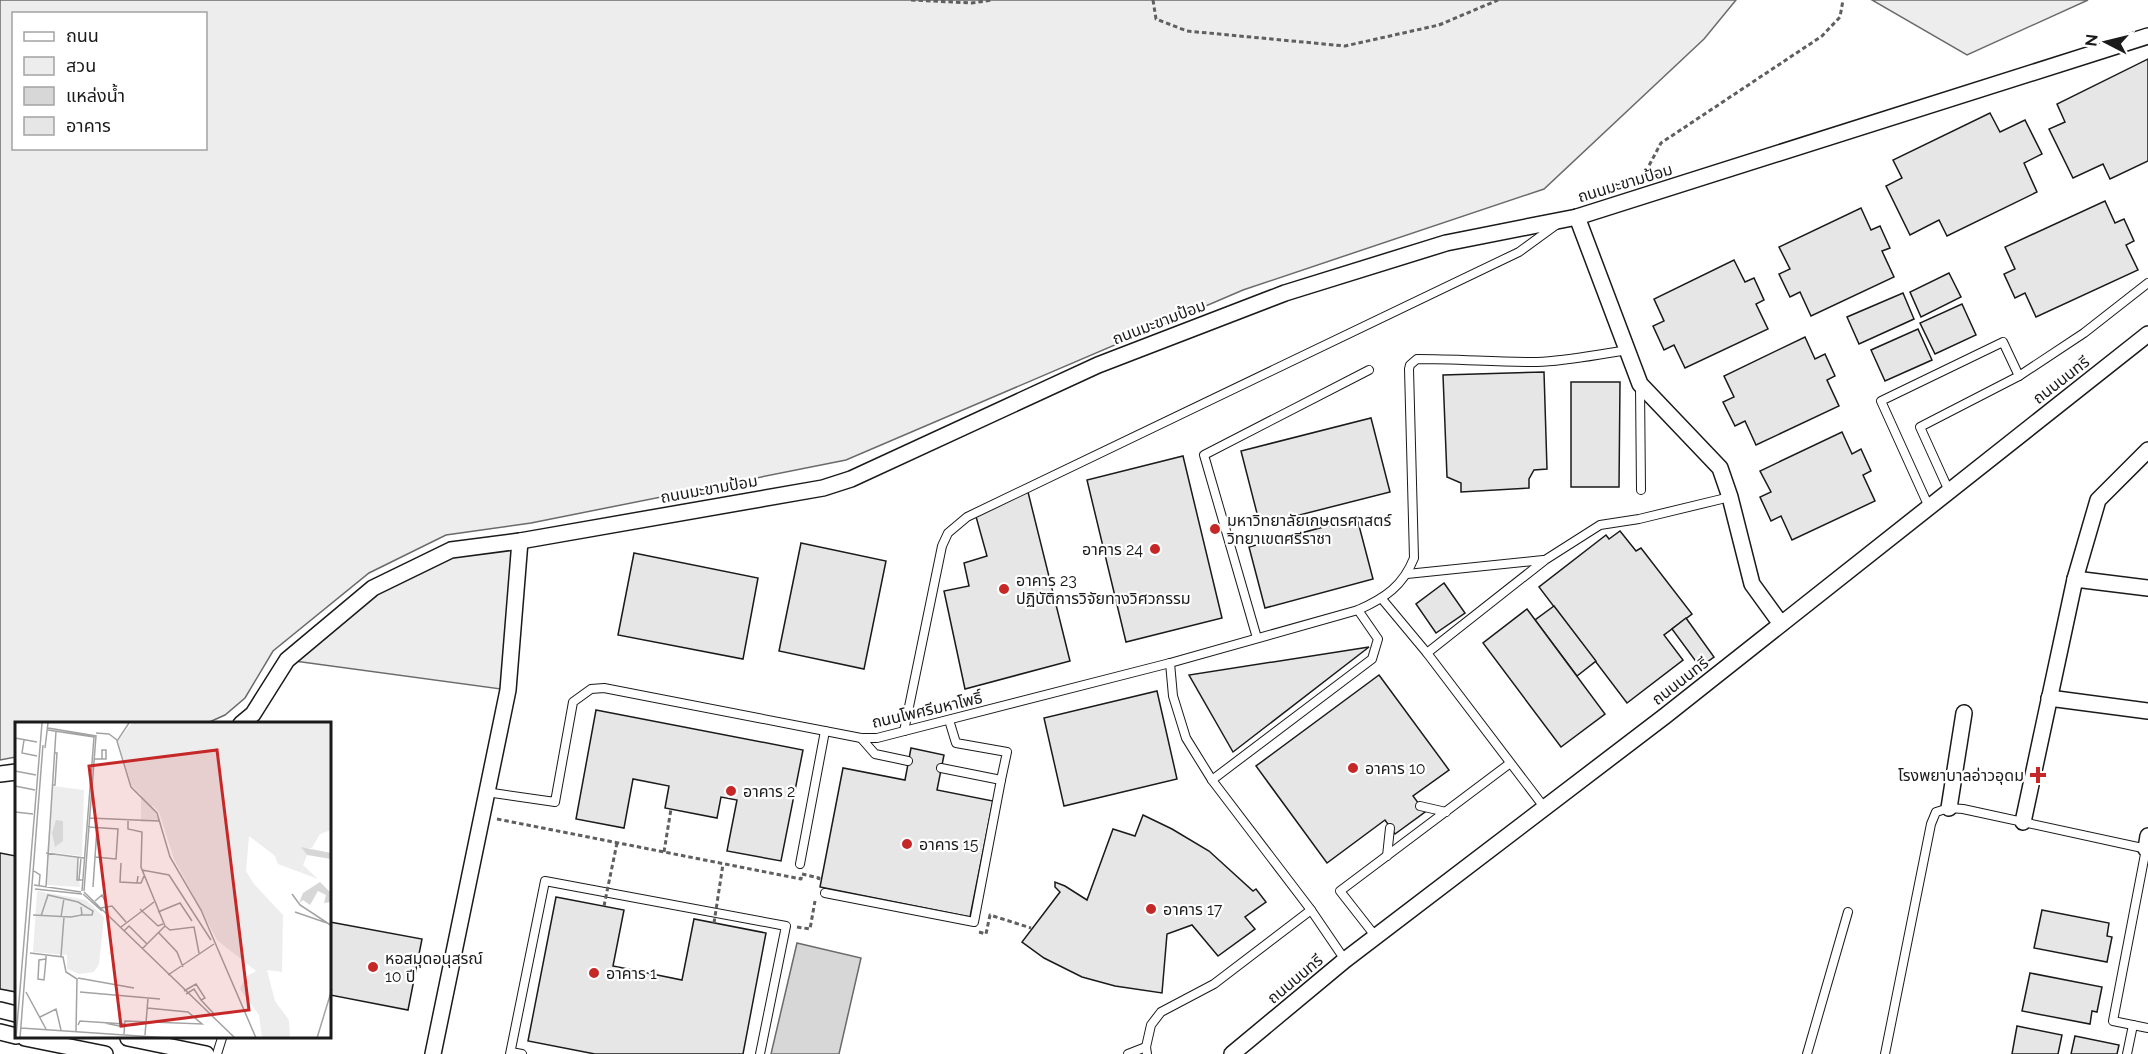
<svg xmlns="http://www.w3.org/2000/svg" width="2148" height="1054" viewBox="0 0 2148 1054" font-family="Raleway,'Noto Sans Thai',sans-serif">
	<rect width="100%" height="100%" fill="#fff"/>
	<g fill="#ededed" stroke="#6a6a6a" stroke-width="1.5" fill-rule="evenodd">
		<path d="M0,0H1736L1704,39L1544,189L1243,290L846,460L531,523L446,535L369,573L273,651L245,698L225,715L205,724H16V757L0,760ZM14,14H206V148H14Z"/>
		<polygon points="1872,0 2088,0 1967,55"/>
		<polygon points="520,541 508,690 287,660 373,588 451,550"/>
	</g>
	<polygon fill="#d7d7d7" stroke="#6a6a6a" stroke-width="1.5" points="797,943 861,958 839,1054 771,1054"/>
	<g fill="#e6e6e6" stroke="#1a1a1a" stroke-width="1.5">
		<polygon points="2148,59 2148,161 2110,179 2103,164 2073,178 2049,129 2065,122 2057,104"/>
		<polygon points="1990,113 2000,132 2025,120 2042,154 2024,163 2037,192 1947,236 1939,220 1910,235 1886,186 1902,178 1893,160"/>
		<polygon points="2105,201 2115,223 2124,219 2134,241 2126,245 2138,270 2036,317 2025,293 2015,298 2004,274 2015,269 2005,247"/>
		<polygon points="1861,208 1871,230 1880,226 1890,248 1882,251 1894,277 1811,316 1800,292 1790,297 1779,274 1790,269 1779,247"/>
		<polygon points="1734,260 1745,282 1754,278 1764,300 1756,304 1768,329 1685,368 1674,345 1664,350 1653,326 1664,321 1654,299"/>
		<polygon points="1949,273 1961,297 1921,317 1910,292"/>
		<polygon points="1903,293 1914,319 1859,344 1847,317"/>
		<polygon points="1962,304 1976,335 1935,354 1920,323"/>
		<polygon points="1918,329 1932,360 1885,381 1871,350"/>
		<polygon points="1805,337 1815,359 1825,354 1835,376 1827,380 1839,406 1756,445 1745,421 1735,426 1723,402 1734,397 1724,376"/>
		<polygon points="1544,372 1547,469 1534,470 1529,479 1529,488 1461,492 1461,483 1447,477 1443,375"/>
		<polygon points="1571,382 1620,382 1619,487 1571,487"/>
		<polygon points="1371,418 1390,492 1260,525 1241,451"/>
		<polygon points="1842,432 1852,454 1861,449 1871,471 1863,475 1875,501 1792,540 1781,516 1771,521 1760,497 1771,492 1760,471"/>
		<polygon points="1183,456 1222,618 1126,642 1087,480"/>
		<polygon points="1027,488 1070,661 965,689 944,591 969,586 964,563 987,556 975,513"/>
		<polygon points="1357,518 1373,579 1265,608 1249,547"/>
		<polygon points="1620,531 1636,551 1641,548 1692,614 1664,635 1683,660 1627,703 1539,587 1606,535 1609,539"/>
		<polygon points="801,543 886,561 864,669 779,651"/>
		<polygon points="634,553 758,578 743,659 618,635"/>
		<polygon points="1444,583 1465,613 1436,633 1416,604"/>
		<polygon points="1554,606 1596,661 1577,676 1535,620"/>
		<polygon points="1527,609 1605,714 1561,747 1483,643"/>
		<polygon points="1686,618 1714,657 1700,667 1672,629"/>
		<polygon points="1369,647 1233,752 1189,675"/>
		<polygon points="1379,675 1449,770 1413,796 1425,812 1395,834 1385,820 1327,863 1256,766"/>
		<polygon points="1157,691 1177,779 1064,806 1044,718"/>
		<polygon points="596,710 803,750 781,861 727,851 737,800 721,797 717,818 665,808 669,786 633,779 624,828 576,819"/>
		<polygon points="911,748 944,755 937,790 993,801 970,917 820,887 843,768 905,780"/>
		<polygon points="1143,815 1172,829 1209,851 1253,891 1256,889 1266,902 1245,917 1255,929 1218,956 1192,925 1167,934 1162,993 1115,986 1082,977 1044,958 1022,942 1060,892 1055,887 1055,882 1065,886 1087,900 1113,829 1135,836"/>
		<polygon points="0,853 16,856 16,992 0,989"/>
		<polygon points="556,897 624,910 613,966 682,980 694,919 766,933 743,1054 595,1054 528,1041"/>
		<polygon points="2042,910 2109,923 2107,936 2112,937 2107,962 2034,948"/>
		<polygon points="330,922 422,939 408,1010 330,995"/>
		<polygon points="2030,973 2102,987 2097,1012 2092,1011 2090,1024 2022,1011"/>
		<polygon points="2017,1026 2062,1035 2058,1054 2012,1054"/>
		<polygon points="2075,1036 2119,1045 2117,1054 2071,1054"/>
	</g>
	<g fill="none" stroke-linecap="round" stroke-linejoin="round">
		<defs>
			<g id="lane">
				<polyline points="2019,376 2084,333 2148,283"/>
				<polyline points="1640,386 1641,490"/>
				<polyline points="1929,507 1881,401 2003,342 2019,376 1920,427 1949,491"/>
				<polyline points="1407,574 1543,560"/>
				<polyline points="1382,599 1427,653 1544,807"/>
				<polyline points="1257,638 1204,455 1369,370"/>
				<polyline points="1427,653 1545,560 1600,525 1639,519 1730,497"/>
				<polyline points="1170,663 1173,696 1186,738 1212,780 1311,910 1345,960"/>
				<polyline points="904,731 942,546 948,533 967,517 1519,252 1556,225"/>
				<polyline points="861,738 875,754 908,761"/>
				<polyline points="941,768 1001,780 1007,752 956,743 949,720"/>
				<polyline points="1212,780 1372,659 1378,639 1358,610"/>
				<path d="M486,792L555,802L573,702L591,689L604,688L861,738H877L1170,663L1358,610C1385,598 1403,586 1414,558L1409,369L1410,365L1417,359C1457,359 1497,362 1537,362C1568,361 1599,354 1629,350"/>
				<polyline points="1420,806 1446,812"/>
				<polyline points="2146,849 2113,1021 2148,1028"/>
				<polyline points="1387,856 1390,828"/>
				<polyline points="800,864 825,731"/>
				<polyline points="825,893 974,922 1001,780"/>
				<polyline points="1376,937 1340,891 1509,764"/>
				<polyline points="511,1052 522,1054"/>
				<polyline points="217,1054 222,1038"/>
				<polyline points="510,1054 545,881 786,926 760,1054"/>
				<polyline points="1128,1054 1146,1047"/>
				<polyline points="1147,1054 1146,1047 1151,1025 1161,1012 1214,984 1311,910"/>
				<polyline points="1807,1054 1848,912"/>
				<polyline points="1885,1054 1931,824 1936,812 1949,808 1963,809 2147,849"/>
				<polyline points="2127,1054 2133,1025"/>
			</g>
			<g id="street">
				<polyline points="1577,217 1640,384 1720,468 1730,497 1752,584 1781,624"/>
				<polyline points="2075,579 2148,588"/>
				<polyline points="2049,698 2148,711"/>
				<polyline points="241,724 253,714 287,660 373,588 451,550 520,541 823,488 851,479 1098,365 1285,293 1446,243 1577,217 2148,36"/>
				<polyline points="0,774 16,772"/>
				<polyline points="1949,808 1964,713"/>
				<polyline points="2023,822 2075,579 2098,500 2148,450"/>
				<polyline points="2146,849 2148,836"/>
				<polyline points="0,1010 16,1014"/>
				<polyline points="0,1032 16,1036"/>
				<polyline points="25,1038 105,1054"/>
				<polyline points="128,1038 206,1054"/>
				<polyline points="433,1054 508,690 520,541"/>
				<polyline points="1232,1054 1345,960 1665,716 2148,334"/>
			</g>
		</defs>
		<use href="#lane" stroke="#1a1a1a" stroke-width="10"/>
		<use href="#street" stroke="#1a1a1a" stroke-width="18"/>
		<g stroke="#5f5f5f" stroke-width="3" stroke-dasharray="4.5 3" stroke-linecap="butt">
			<polyline points="911,0 971,3 993,0"/>
			<polyline points="1153,0 1156,19 1187,31 1345,46 1439,25 1498,0"/>
			<polyline points="1644,179 1644,175 1661,143 1822,36 1840,17 1843,0"/>
			<polyline points="497,819 801,879 802,874 819,878 818,883"/>
			<polyline points="664,852 671,809"/>
			<polyline points="797,927 810,929 815,901"/>
			<polyline points="979,932 986,934 990,915 1031,928"/>
		</g>
		<use href="#lane" stroke="#fff" stroke-width="8"/>
		<use href="#street" stroke="#fff" stroke-width="15"/>
		<g stroke="#5f5f5f" stroke-width="3" stroke-dasharray="4.5 3" stroke-linecap="butt">
			<polyline points="604,906 617,843"/>
			<polyline points="714,923 723,864"/>
		</g>
	</g>
	<g fill="#c62828" stroke="#fff" stroke-width="2">
		<circle cx="1215" cy="529" r="6"/>
		<circle cx="1155" cy="549" r="6"/>
		<circle cx="1004" cy="589" r="6"/>
		<circle cx="1353" cy="768" r="6"/>
		<path d="M2035 766h6v6h6v6h-6v6h-6v-6h-6v-6h6z"/>
		<circle cx="731" cy="791" r="6"/>
		<circle cx="907" cy="844" r="6"/>
		<circle cx="1151" cy="909" r="6"/>
		<circle cx="373" cy="967" r="6"/>
		<circle cx="594" cy="973" r="6"/>
	</g>
	<g text-anchor="middle" dominant-baseline="central" stroke-width="4.5" stroke-linejoin="round" paint-order="stroke">
		<g font-size="16" fill="#1a1a1a" stroke="#fff">
			<text transform="translate(1625 183) rotate(-17)">ถนนมะขามป้อม</text>
			<text transform="translate(1159 322) rotate(-21)">ถนนมะขามป้อม</text>
			<text transform="translate(2061 380) rotate(-38)">ถนนนนทรี</text>
			<text transform="translate(709 489) rotate(-10)">ถนนมะขามป้อม</text>
			<text transform="translate(1680 681) rotate(-38)">ถนนนนทรี</text>
			<text transform="translate(927 710) rotate(-13)">ถนนโพศรีมหาโพธิ์</text>
			<text transform="translate(1295 979) rotate(-40)">ถนนนนทรี</text>
		</g>
		<g font-size="16" fill="#1a1a1a" stroke="#fff" text-anchor="start">
			<text x="1227" y="520">มหาวิทยาลัยเกษตรศาสตร์<tspan x="1227" dy="18">วิทยาเขตศรีราชา</tspan></text>
			<text x="1143" y="549" text-anchor="end">อาคาร 24</text>
			<text x="1016" y="580">อาคาร 23<tspan x="1016" dy="18">ปฏิบัติการวิจัยทางวิศวกรรม</tspan></text>
			<text x="1365" y="768">อาคาร 10</text>
			<text x="2024" y="775" text-anchor="end">โรงพยาบาลอ่าวอุดม</text>
			<text x="743" y="791">อาคาร 2</text>
			<text x="919" y="844">อาคาร 15</text>
			<text x="1163" y="909">อาคาร 17</text>
			<text x="385" y="958">หอสมุดอนุสรณ์<tspan x="385" dy="18">10 ปี</tspan></text>
			<text x="606" y="973">อาคาร 1</text>
		</g>
	</g>
	<g transform="translate(15 722)">
		<rect width="316" height="316" fill="#fff"/>
		<path d="M117,1H316V108L305,112L297,126H287L292,133L288,143L303,157L263,142L260,134L234,114L231,149L239,162L268,193L267,250L252,248L260,279L274,298L275,316H247L244,293L225,267L230,255L241,249L202,218L159,137L144,90L117,64L103,19ZM38,64L69,68L67,134L32,130ZM126,73L136,82L144,99L126,100ZM32,132L62,135L65,165L32,163ZM22,169L71,178L89,195L84,242L79,250L64,252L52,247V233L18,230Z" fill="#ededed"/>
		<path d="M41,98L48,99V119L40,125L37,111ZM286,125L316,131V137L292,133ZM305,160L316,171V180L309,181L311,173L303,169L295,183L288,178L284,181L288,171Z" fill="#d7d7d7"/>
		<path fill="none" stroke="#a3a3a3" stroke-width="1.5" d="M114,1L102,19L116,65L142,91L155,135L186,188L241,316M33,6L81,14L69,169M33,8L79,15L67,169M81,11L94,12L102,18M0,16L22,20M9,18L7,31L22,34M30,26L33,1M79,37H91V28H87V37M0,49L21,53M37,63H40L42,31H39M0,64L20,68M0,90L18,92M74,96L144,99M113,99V107L127,110L126,145L150,204M73,105L103,107L101,137L80,135M31,131L69,136M63,136L62,158H68M106,141L105,160L122,161M127,148L154,153L196,218M19,149L25,153L24,164M123,154L122,161H126L129,154M64,158L66,136M19,163L66,170M31,165L41,9M78,165L82,106M20,167L67,172M69,170L220,316M68,172L87,189M277,172L285,183L317,204M80,179L87,173L92,183M86,186L97,184L111,200M125,187L143,204L148,202M143,190L165,181L177,199M280,190L312,201M18,193L56,195L67,193L66,185M26,194L33,173L63,180L78,189L77,193H65M46,195L49,176M150,204L155,208L179,205L184,231M106,205L139,180M109,209L114,204L132,222M144,211L162,230L168,245M127,227L150,204M15,231L48,235L51,250L62,257L61,309M46,234L49,195M31,237L24,238L23,257L29,258L31,237V233M153,253L199,222M63,256L119,266M169,269L181,262L190,276L186,278L179,267L171,272M11,270L31,307M65,270L145,277M186,278L200,293M25,295L41,287L46,308M90,301L109,305M63,303L65,299L110,302M6,306L154,316M109,312L110,299L187,302L173,290L132,286M130,313L133,276M1,316L27,1M5,316L28,23M302,316L317,267"/>
		<path fill="#c62828" fill-opacity="0.15" stroke="#c62828" stroke-width="3" d="M202,28L234,288L106,304L74,44Z"/>
		<rect width="316" height="316" fill="none" stroke="#1a1a1a" stroke-width="3"/>
	</g>
	<rect x="12" y="12" width="195" height="138" fill="#ffffff" stroke="#a3a3a3" stroke-width="1.5"/>
	<rect x="24" y="32" width="30" height="9" fill="#ffffff" stroke="#a3a3a3" stroke-width="1.5"/>
	<text x="66" y="42" font-size="18" fill="#1a1a1a">ถนน</text>
	<rect x="24" y="57" width="30" height="18" fill="#ededed" stroke="#a3a3a3" stroke-width="1.5"/>
	<text x="66" y="72" font-size="18" fill="#1a1a1a">สวน</text>
	<rect x="24" y="87" width="30" height="18" fill="#d7d7d7" stroke="#a3a3a3" stroke-width="1.5"/>
	<text x="66" y="102" font-size="18" fill="#1a1a1a">แหล่งน้ำ</text>
	<rect x="24" y="117" width="30" height="18" fill="#e6e6e6" stroke="#a3a3a3" stroke-width="1.5"/>
	<text x="66" y="132" font-size="18" fill="#1a1a1a">อาคาร</text>
	<g transform="translate(2106 42) rotate(277)" stroke="#ffffff" stroke-width="4.5" paint-order="stroke">
	<path d="M0-4.5L10 22L0 15L-10 22Z" fill="#1a1a1a"/>
	<text y="-9" font-size="16" font-weight="bold" text-anchor="middle" fill="#1a1a1a">N</text>
	</g>
</svg>
